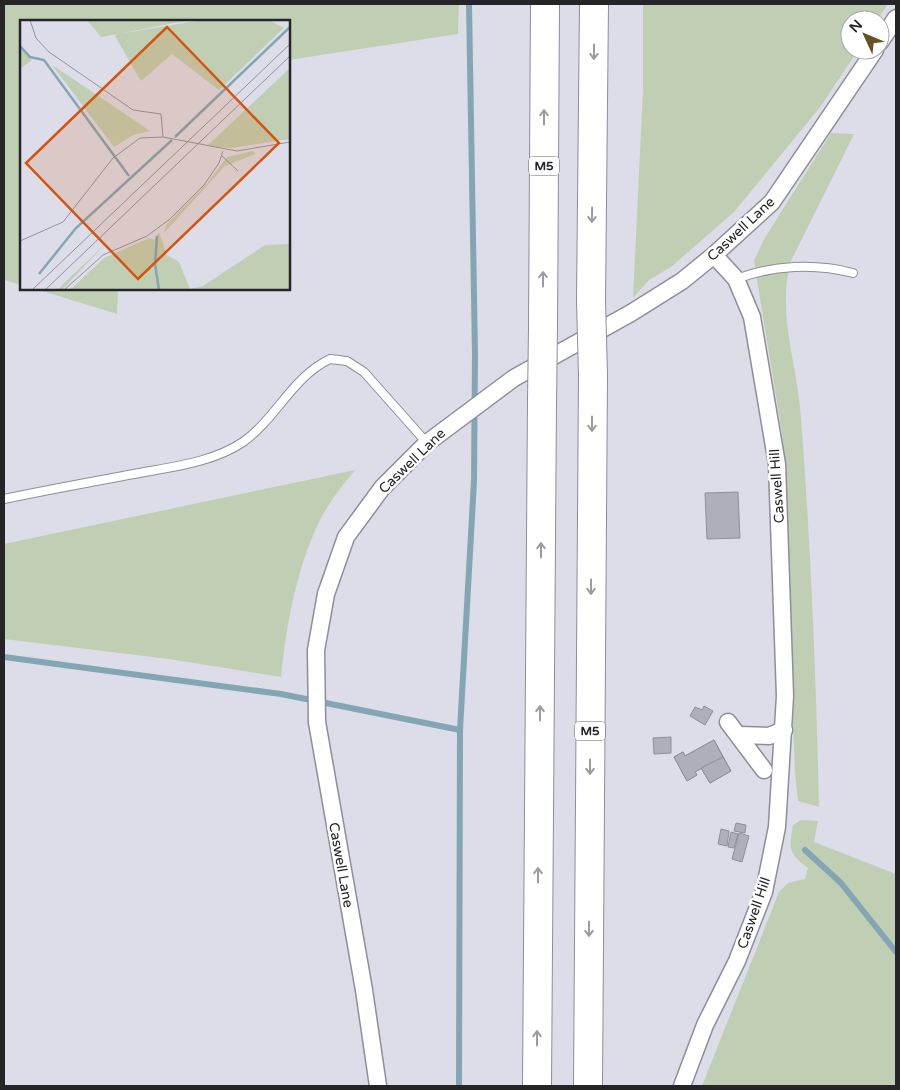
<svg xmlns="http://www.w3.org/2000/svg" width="900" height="1090" viewBox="0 0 900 1090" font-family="'Varela Round',sans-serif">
	<rect width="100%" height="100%" fill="#dcdde9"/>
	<g fill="#c0cfb3">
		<polygon points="4,4 459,4 458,34 289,60 289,21 21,21 21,285 4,280"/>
		<polygon points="643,4 888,4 877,20 850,20 850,50 858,50 821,106 734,212 671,267 649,280 633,298 643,90"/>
		<path d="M831,133L854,134L791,261C776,312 798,366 801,418C811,547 816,677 819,807L798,801L795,773L782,433L754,261L764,239Z"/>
		<polygon points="36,289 118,289 117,314"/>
		<path d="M355,470C341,487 327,505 318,524C296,571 286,627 281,677L169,659L4,639V544Z"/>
		<path d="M801,820L818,821L814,842L896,874V1086H702L779,892L788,883L805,879L808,868C788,853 789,849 793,825Z"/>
	</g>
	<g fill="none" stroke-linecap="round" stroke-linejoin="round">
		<g stroke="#84a6b4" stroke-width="6">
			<polyline points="4,657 281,694 460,730"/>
			<polyline points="805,850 841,883 896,952"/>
			<polyline points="459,1086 460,730 474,481 475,354 469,4"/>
		</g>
	</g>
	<g fill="#aeafba" stroke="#8e8f99">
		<polygon points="738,492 740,538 707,539 705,493"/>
		<polygon points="704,706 713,711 705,725 690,716 695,707 702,710"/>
		<polygon points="671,737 671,753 654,754 653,738"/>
		<polygon points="714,740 731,771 710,783 701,768 695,772 697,775 687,781 674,757 683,752 685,756"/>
		<polygon points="714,740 723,757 695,772 697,775 687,781 674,757 683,752 685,756"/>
		<polygon points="723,757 731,771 710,783 701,768"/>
		<polygon points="736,823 746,825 745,833 734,831"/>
		<polygon points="721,829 729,831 727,846 718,844"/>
		<polygon points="731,832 738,834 734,848 728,847"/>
		<polygon points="739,833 749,836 742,862 732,859"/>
	</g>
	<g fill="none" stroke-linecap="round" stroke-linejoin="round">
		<defs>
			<g id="service">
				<path d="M736,279C773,265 815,263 853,273"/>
				<path d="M4,499C47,490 91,482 134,474C170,467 212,463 243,442C276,419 292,377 330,359L347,361L364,372L427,443"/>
			</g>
			<g id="minor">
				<polyline points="880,42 896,18"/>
				<polyline points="728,722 764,770"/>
				<polyline points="739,735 769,736 784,730"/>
				<polyline points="378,1086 364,990 317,722 316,650 326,594 346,537 382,488 427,443 514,378 631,313 682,281 714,255 772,202 875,50"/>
				<polyline points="682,1086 705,1025 737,961 764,892 777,827 785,696 777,464 752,317 736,279 714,255"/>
			</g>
			<g id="motorway">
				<polyline points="591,301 594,4"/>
				<polyline points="543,328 545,4"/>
				<polyline points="537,1086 542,401"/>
				<polyline points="588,1086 593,375"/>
			</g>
		</defs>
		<use href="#service" stroke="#8d8e99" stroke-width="10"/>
		<use href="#minor" stroke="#8d8e99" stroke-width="19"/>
		<use href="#motorway" stroke="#8d8e99" stroke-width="30"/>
		<use href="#service" stroke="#fff" stroke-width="8"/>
		<use href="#minor" stroke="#fff" stroke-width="16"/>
		<use href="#motorway" stroke="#fff" stroke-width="28"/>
		<defs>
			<g id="motorway-bridge">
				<polyline points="591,301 593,375"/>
				<polyline points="542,401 543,328"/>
			</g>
		</defs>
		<use href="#motorway-bridge" stroke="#8d8e99" stroke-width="30" stroke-linecap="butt"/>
		<use href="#motorway-bridge" stroke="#fff" stroke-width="28"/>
	</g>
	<defs><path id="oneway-shaft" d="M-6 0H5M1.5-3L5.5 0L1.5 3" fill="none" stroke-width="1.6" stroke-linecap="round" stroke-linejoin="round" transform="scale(1.25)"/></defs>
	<g stroke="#9c9c9f">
		<use href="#oneway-shaft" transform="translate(594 52) rotate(91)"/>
		<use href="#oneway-shaft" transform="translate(544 117) rotate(-90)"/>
		<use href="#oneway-shaft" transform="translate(592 215) rotate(91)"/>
		<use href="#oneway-shaft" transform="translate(543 279) rotate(-90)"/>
		<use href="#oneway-shaft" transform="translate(592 424) rotate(90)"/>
		<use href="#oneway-shaft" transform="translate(541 550) rotate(-90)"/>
		<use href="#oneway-shaft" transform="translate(591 587) rotate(90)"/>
		<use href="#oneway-shaft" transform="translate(540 713) rotate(-90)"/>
		<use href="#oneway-shaft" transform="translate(590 767) rotate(90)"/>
		<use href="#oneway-shaft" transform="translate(538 875) rotate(-90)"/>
		<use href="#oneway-shaft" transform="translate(589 929) rotate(90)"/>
		<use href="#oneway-shaft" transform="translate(537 1038) rotate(-90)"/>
	</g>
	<g text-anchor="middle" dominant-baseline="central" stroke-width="5" stroke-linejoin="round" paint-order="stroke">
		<g fill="#fff" stroke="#666669" stroke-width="1">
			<rect x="529" y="156.5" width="30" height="19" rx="4"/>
			<rect x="575" y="721.5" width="30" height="19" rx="4"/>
		</g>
		<g font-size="12" font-weight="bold" fill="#242429">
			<text x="544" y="166">M5</text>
			<text x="590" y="731">M5</text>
		</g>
		<g font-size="14" fill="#242429" stroke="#fff">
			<text transform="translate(741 229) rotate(-43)">Caswell Lane</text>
			<text transform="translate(412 461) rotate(-44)">Caswell Lane</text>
			<text transform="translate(777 486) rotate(-94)">Caswell Hill</text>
			<text transform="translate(341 865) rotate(80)">Caswell Lane</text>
			<text transform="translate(754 913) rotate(-71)">Caswell Hill</text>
		</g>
	</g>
	<g transform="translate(20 20)">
		<rect width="270" height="270" fill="#dcdde9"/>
		<path d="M67,0H169L98,14L182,0H249L264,8L199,70L152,34L121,61L95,16L97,14L81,17ZM0,28L12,40L0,49ZM32,45L89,83L130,111L113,115L94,127ZM270,48V119L211,128L187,126ZM233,131L236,134L205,146L144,213L146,205L188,162L207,137ZM139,212L147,235L159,242L170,269L183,266L245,225L270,224V270H50L84,238L129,218L134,220ZM85,224L42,270H37Z" fill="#c0cfb3"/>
		<path fill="none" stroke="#84a6b4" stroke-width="2.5" d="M0,26L10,37L24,40L109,156M155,117L270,7M137,216L135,244L139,270M19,254L56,208L152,120"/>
		<path fill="none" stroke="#92939c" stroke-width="1" d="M10,0L16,18L29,32L113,90L141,94L143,117M202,136L218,151M0,221L43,202L93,138L120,118L143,117L217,131L270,122M12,270L270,24M25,270L270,36M44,270L83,235L127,216L150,199L184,165L199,143L203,131"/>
		<path fill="#d4540f" fill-opacity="0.15" stroke="#d4540f" stroke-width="2.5" d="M147,7L259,123L118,259L6,143Z"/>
		<rect width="270" height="270" fill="none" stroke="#242429" stroke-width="2.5"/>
	</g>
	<rect width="900" height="1090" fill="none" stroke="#242429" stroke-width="10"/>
	<g transform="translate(865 35) rotate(314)"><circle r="24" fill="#ffffff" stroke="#a7a7a9"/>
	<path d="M0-4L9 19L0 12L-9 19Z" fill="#685221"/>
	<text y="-8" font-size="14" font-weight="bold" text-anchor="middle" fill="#242429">N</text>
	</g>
</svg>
